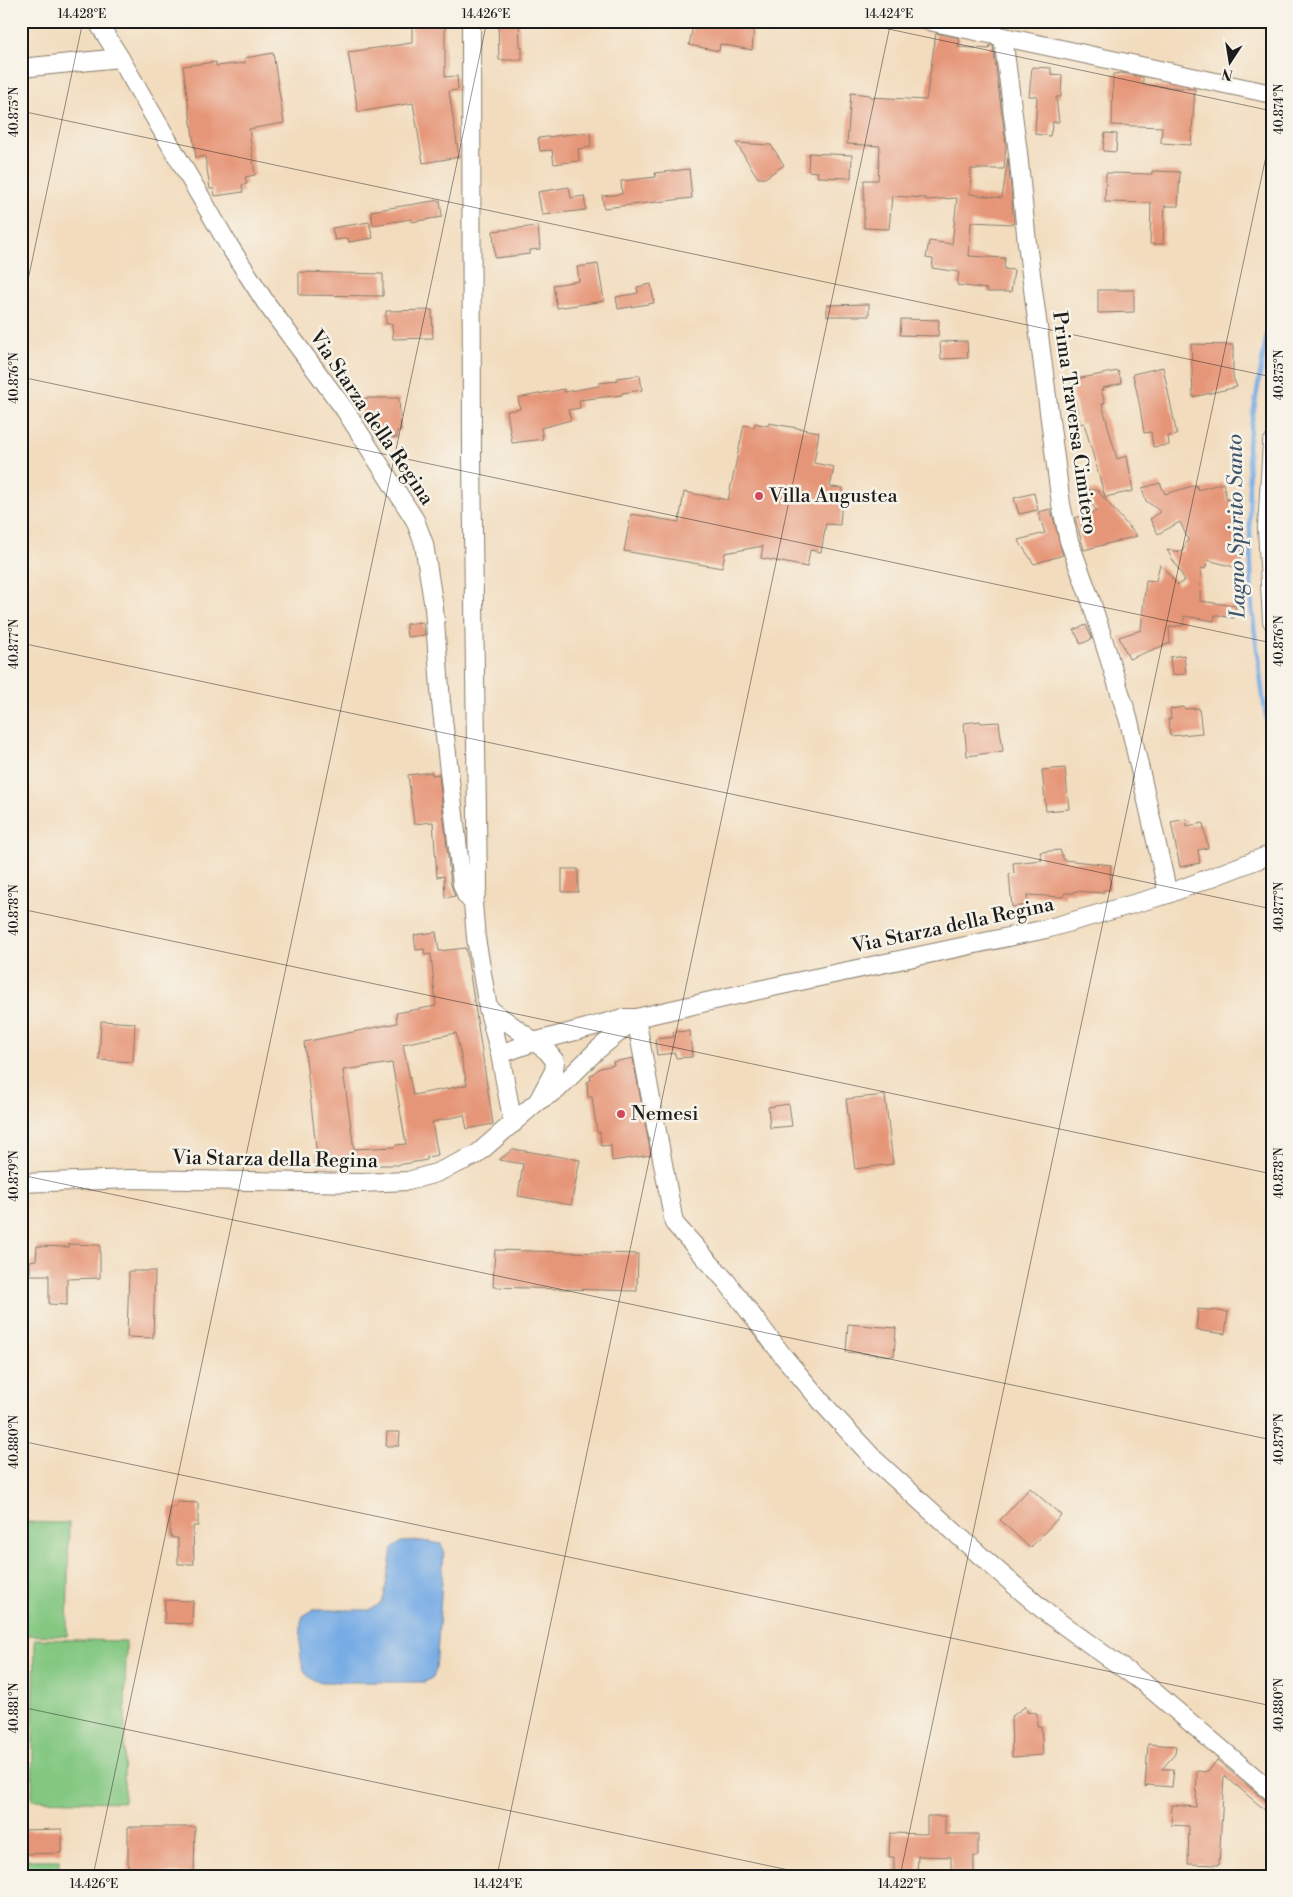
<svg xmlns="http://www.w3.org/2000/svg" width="1293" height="1897" viewBox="0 0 1293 1897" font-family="'Libre Bodoni',serif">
	<rect width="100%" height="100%" fill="#f7f3e8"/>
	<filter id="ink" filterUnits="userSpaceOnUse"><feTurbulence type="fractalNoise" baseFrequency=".02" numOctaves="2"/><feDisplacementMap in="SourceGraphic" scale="10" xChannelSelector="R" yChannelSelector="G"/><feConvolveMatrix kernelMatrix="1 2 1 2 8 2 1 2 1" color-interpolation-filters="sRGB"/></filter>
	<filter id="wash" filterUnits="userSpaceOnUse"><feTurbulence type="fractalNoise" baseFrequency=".0096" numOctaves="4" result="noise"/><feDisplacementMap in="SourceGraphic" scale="20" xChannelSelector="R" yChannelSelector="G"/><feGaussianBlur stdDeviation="1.12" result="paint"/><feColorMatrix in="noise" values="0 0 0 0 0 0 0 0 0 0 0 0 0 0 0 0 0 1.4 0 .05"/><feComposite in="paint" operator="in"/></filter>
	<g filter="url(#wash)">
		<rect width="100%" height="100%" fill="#f2dcbd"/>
		<g fill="#83c781" stroke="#50724e">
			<polygon points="21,1522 69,1523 67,1636 21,1635"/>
			<polygon points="35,1639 126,1641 124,1802 32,1800"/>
			<rect x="21" y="1860" width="38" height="16"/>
		</g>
		<path fill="#77ace5" stroke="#4a6480" d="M423,1541L441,1544L444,1550L436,1670L433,1677L425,1682H322C294,1680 301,1643 301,1622L303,1616L313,1610H370L381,1603L384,1597L392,1549L401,1542Z"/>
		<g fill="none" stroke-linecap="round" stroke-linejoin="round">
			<polyline stroke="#77ace5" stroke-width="4.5" points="1272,305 1248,444 1252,610 1264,705 1272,747"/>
		</g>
		<g id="blocks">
			<g fill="#e69678" fill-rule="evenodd">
				<polygon points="414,21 445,21 445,77 457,76 458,90 449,91 459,157 423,163 413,103 358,112 348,52 412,43 412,27 414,26"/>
				<polygon points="498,21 519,21 520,46 522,47 522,60 499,60"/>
				<polygon points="694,21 729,21 754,26 752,50 720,44 719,51 689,45"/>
				<polygon points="936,33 960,38 958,47 989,49 990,45 993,46 1006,145 1004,169 971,169 970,194 1002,198 1008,158 1014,224 971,222 969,256 1005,258 1004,269 1014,270 1011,292 987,292 987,289 957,285 959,272 932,268 933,259 926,258 929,241 952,244 957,198 926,200 926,198 892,196 889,229 864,228 864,180 878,180 880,146 847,144 851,93 870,95 870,97 926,100"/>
				<polygon points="273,53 284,123 249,129 255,175 245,177 247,184 242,185 243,192 215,196 214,189 210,189 205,156 196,158 183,66 216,62 216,66 245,63 245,58"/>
				<polygon points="1032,67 1051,68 1051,74 1062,75 1061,97 1056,97 1059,122 1053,122 1050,136 1035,134 1037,96 1029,96"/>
				<polygon points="1121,73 1143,77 1143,85 1195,89 1191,145 1161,143 1162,127 1112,125 1113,74"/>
				<polygon points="590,132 591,147 578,149 579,161 554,164 552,150 540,151 538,138"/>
				<polygon points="1105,133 1117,134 1116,152 1103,151"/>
				<polygon points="736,143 771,145 784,165 765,178 758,178"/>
				<polygon points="809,153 852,155 851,178 817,177 818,172 808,171"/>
				<polygon points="689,169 692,198 604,208 602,196 622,194 621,181 656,177 655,173"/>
				<polygon points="1152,171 1180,172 1178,206 1165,206 1163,244 1150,244 1151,203 1105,202 1106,173 1152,174"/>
				<polygon points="569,187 571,198 584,196 586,210 542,215 538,192"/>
				<polygon points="440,200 442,217 411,222 411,219 373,225 371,211"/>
				<polygon points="369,222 373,238 349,242 348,238 335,240 332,228"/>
				<polygon points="538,226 540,249 530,250 530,254 495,258 493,231"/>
				<polygon points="598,264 604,301 557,308 553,285 579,281 577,267"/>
				<polygon points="299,272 383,274 383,296 299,295"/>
				<polygon points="651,284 654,303 618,309 616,297 638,293 637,287"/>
				<polygon points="1098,290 1134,290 1134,312 1098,313"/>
				<polygon points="869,304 869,316 827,316 827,305"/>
				<polygon points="432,310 433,338 393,339 392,324 386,324 386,311"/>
				<polygon points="901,319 939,320 938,336 900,335"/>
				<polygon points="967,341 968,358 941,359 940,342"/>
				<polygon points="1191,344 1233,345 1233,377 1237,387 1193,397"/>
				<polygon points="1163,367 1177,435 1168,436 1169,445 1153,447 1151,432 1144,433 1140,407 1133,374"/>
				<polygon points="1118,371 1122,383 1103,388 1104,390 1101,390 1105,403 1102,404 1117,459 1127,456 1133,491 1105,497 1084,423 1080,424 1071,380"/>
				<polygon points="640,375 642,390 622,393 622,395 579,400 580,408 568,410 571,420 541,428 543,439 512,443 507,411 520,409 518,398 564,389 564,392 599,386 599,383 617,381 617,378"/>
				<polygon points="368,398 399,398 401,431 397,431 397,438 379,437 353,399"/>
				<polygon points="755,423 768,426 769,423 819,432 814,463 834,467 830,487 843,488 840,525 826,524 821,552 810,550 807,567 761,558 763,546 725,553 722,568 624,551 631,514 679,522 684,492 728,500 744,425 754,427"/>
				<polygon points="1160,483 1165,494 1196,485 1198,490 1223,483 1227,500 1240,498 1240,565 1238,565 1238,568 1208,560 1205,569 1201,568 1200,601 1236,606 1234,618 1215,615 1214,621 1184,616 1184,625 1169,627 1170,643 1129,659 1119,637 1141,630 1146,580 1156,581 1160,564 1178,585 1185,580 1167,550 1182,552 1188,539 1180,522 1158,534 1150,519 1161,512 1146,501 1142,488"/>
				<polygon points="1087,490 1097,490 1137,536 1084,550 1075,518 1097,511 1088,499"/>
				<polygon points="1034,493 1038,510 1019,514 1014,498"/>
				<polygon points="1051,509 1063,555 1034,564 1018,540 1045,533 1038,512"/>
				<polygon points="423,622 425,635 407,637 406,624"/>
				<polygon points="1086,625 1092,639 1081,644 1074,630"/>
				<polygon points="1184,655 1186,674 1172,675 1170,657"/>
				<polygon points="1184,707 1185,709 1199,708 1202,733 1170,736 1168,719 1171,719 1170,709"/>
				<polygon points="980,721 981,723 999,722 1003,751 967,756 964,723"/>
				<polygon points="1065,768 1069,809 1046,811 1042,770"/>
				<polygon points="432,772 432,775 439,774 451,885 455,896 445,898 444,876 437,877 433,822 414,824 408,775"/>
				<polygon points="1186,819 1187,826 1203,823 1208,848 1198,850 1200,863 1180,867 1171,822"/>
				<polygon points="1060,850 1064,860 1111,865 1110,890 1103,890 1103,893 1075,891 1074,893 1065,893 1063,897 1027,895 1028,905 1012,907 1009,874 1014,873 1013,863 1042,860 1040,852"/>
				<rect x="562" y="869" width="16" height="23"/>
				<path d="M436,932L439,951L466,948L493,1124L467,1129L464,1115L432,1122L438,1155L427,1157V1160L398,1165H318L304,1042L397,1023L396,1013L436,1006L431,954L425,955L424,949L416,950L414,935ZM456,1033L467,1085L413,1095L403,1044ZM392,1063L406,1144L396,1145L394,1147L354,1149L343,1070Z"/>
				<polygon points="101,1021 135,1023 133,1062 99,1060"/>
				<polygon points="690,1031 692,1057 676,1058 675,1053 657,1055 655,1039 674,1037 673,1032"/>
				<polygon points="633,1058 651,1155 612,1161 611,1145 601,1146 600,1132 597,1132 592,1097 588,1097 587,1082 591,1080 590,1076 600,1068 614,1065 613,1062"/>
				<polygon points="885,1095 893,1164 855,1169 846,1099"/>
				<polygon points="789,1104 792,1126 770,1128 768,1107"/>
				<polygon points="513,1149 580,1160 571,1205 518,1196 523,1164 499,1160"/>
				<polygon points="69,1244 100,1245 100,1278 67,1279 67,1305 49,1304 49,1275 30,1275 30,1261 36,1260 37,1246 69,1247"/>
				<polygon points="495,1250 638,1254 637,1291 493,1287"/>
				<polygon points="129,1271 155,1271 153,1338 127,1337"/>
				<polygon points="1198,1309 1228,1312 1225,1334 1196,1330"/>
				<polygon points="848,1324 896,1328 894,1356 846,1352"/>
				<polygon points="387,1432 400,1432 399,1446 386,1446"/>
				<polygon points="1030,1488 1061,1515 1030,1548 1000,1520"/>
				<polygon points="177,1502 198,1503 198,1526 193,1526 194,1564 178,1564 178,1538 172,1538 172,1536 170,1535 170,1507 176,1507"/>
				<polygon points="165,1600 193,1601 192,1624 164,1623"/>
				<polygon points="1026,1706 1027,1712 1037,1713 1037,1726 1041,1726 1043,1755 1012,1757 1011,1717"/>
				<polygon points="1148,1744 1176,1746 1175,1754 1162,1769 1174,1769 1172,1787 1148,1785 1145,1788"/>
				<polygon points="1217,1760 1265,1800 1272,1802 1272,1816 1224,1775 1219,1865 1188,1864 1189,1826 1171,1825 1172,1805 1196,1807 1197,1771 1208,1772"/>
				<polygon points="927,1816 945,1816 945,1834 978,1834 978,1856 974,1856 974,1876 951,1875 951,1857 918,1856 917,1876 894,1876 894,1857 889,1857 890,1833 927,1834"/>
				<polygon points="128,1827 195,1827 194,1873 128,1873"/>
				<polygon points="62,1829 62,1853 21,1854 21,1830"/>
			</g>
		</g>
	</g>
	<g filter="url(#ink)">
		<use href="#blocks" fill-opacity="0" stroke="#877c6c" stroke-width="1"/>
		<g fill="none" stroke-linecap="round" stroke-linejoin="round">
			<defs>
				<g id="minor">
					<polyline points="97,21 120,58 228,244 266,303 345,410 415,520 424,544 434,608 441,702 462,884 466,895 473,903"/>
					<polyline points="471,21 472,460 478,886 473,903 476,938 488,1008 500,1054"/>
					<polyline points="929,21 1272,94"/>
					<polyline points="1003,37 1018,153 1027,243 1061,504 1069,541 1091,601 1129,721 1168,894"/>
					<polyline points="21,68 120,58"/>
					<polyline points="1272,443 1267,528 1272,621"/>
					<polyline points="488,1008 547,1051 555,1061 554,1071 538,1101"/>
					<polyline points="636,1018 674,1223 726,1281 783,1356 826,1407 875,1460 983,1558 1048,1614 1145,1684 1272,1792"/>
					<polyline points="513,1124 500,1054 534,1042 624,1018 636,1018 777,986 1046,929 1168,894 1272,854"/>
					<polyline points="21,1183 131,1179 360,1183 408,1181 436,1173 476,1155 538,1101 557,1090 596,1051 636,1018"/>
				</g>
			</defs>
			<use href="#minor" stroke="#877c6c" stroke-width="20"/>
			<use href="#minor" stroke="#fff" stroke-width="18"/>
		</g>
	</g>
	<path fill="none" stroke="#1c1c1c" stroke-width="1" stroke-opacity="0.45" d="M851,21L1272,111M21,111L1272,377M21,313L83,21M21,377L1272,643M21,643L1272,909M21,909L1272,1174M21,1175L1272,1440M21,1441L1272,1706M21,1707L817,1876M93,1876L487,21M497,1876L891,21M900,1876L1272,128"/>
	<g fill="#d1495b" stroke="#f7f3e8" stroke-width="2">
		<circle cx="759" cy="496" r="5"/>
		<circle cx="621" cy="1114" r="5"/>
	</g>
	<g text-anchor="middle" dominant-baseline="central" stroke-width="5" stroke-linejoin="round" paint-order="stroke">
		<g font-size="20" fill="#1c1c1c" stroke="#f7f3e8">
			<text transform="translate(371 418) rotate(56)">Via Starza della Regina</text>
			<text transform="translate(1074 423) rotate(82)">Prima Traversa Cimitero</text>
			<text transform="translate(953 926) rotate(-12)">Via Starza della Regina</text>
			<text transform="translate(275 1160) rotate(1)">Via Starza della Regina</text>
		</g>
		<g font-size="20" fill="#1c1c1c" stroke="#f7f3e8" text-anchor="start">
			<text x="769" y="496">Villa Augustea</text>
			<text x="631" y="1114">Nemesi</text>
		</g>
		<g font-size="21" font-style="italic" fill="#40566c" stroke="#f7f3e8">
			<text transform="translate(1237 526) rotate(-91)">Lagno Spirito Santo</text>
		</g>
	</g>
	<rect width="1293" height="1897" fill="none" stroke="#f7f3e8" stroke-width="55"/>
	<g transform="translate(1230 62) rotate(192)" stroke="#f7f3e8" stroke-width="4" paint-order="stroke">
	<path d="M0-4L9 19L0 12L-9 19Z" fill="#1c1c1c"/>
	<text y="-8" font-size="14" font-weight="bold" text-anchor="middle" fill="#1c1c1c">N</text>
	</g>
	<rect x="28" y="28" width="1238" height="1842" fill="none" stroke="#1c1c1c" stroke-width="2"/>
	<g font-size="12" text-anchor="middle" fill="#1c1c1c">
		<text x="82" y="18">14.428°E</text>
		<text x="486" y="18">14.426°E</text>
		<text x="889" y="18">14.424°E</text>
		<text transform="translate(1279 109) rotate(-90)" y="4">40.874°N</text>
		<text transform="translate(14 112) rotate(-90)" y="4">40.875°N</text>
		<text transform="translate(1279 375) rotate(-90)" y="4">40.875°N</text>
		<text transform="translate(14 378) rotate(-90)" y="4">40.876°N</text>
		<text transform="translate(1279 641) rotate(-90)" y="4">40.876°N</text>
		<text transform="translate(14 644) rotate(-90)" y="4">40.877°N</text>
		<text transform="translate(1279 907) rotate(-90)" y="4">40.877°N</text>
		<text transform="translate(14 910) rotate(-90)" y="4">40.878°N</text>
		<text transform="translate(1279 1173) rotate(-90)" y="4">40.878°N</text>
		<text transform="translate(14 1176) rotate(-90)" y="4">40.879°N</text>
		<text transform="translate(1279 1439) rotate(-90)" y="4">40.879°N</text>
		<text transform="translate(14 1442) rotate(-90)" y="4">40.880°N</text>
		<text transform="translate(1279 1705) rotate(-90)" y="4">40.880°N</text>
		<text transform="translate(14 1708) rotate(-90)" y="4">40.881°N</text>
		<text x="94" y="1888">14.426°E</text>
		<text x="498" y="1888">14.424°E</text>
		<text x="902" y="1888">14.422°E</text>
	</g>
</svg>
